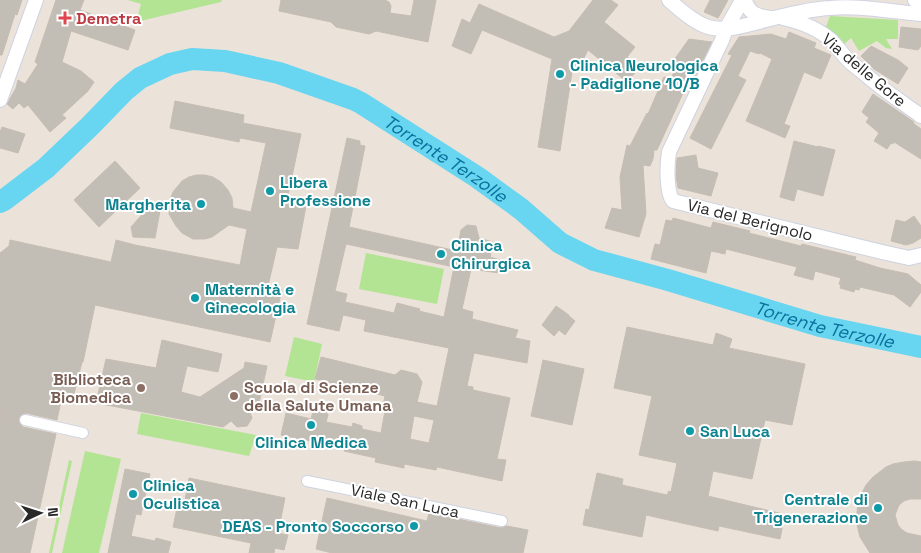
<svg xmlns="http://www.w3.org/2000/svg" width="921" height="553" viewBox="0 0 921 553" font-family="'Space Grotesk',sans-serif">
	<rect width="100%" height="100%" fill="#ebe2d9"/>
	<g fill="#b3e493">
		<polygon points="128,0 222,0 221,2 136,22 141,4"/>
		<polygon points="830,16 898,20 898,39 886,39 892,49 886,48 877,41 859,51 851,38 843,45 826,27"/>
		<polygon points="366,253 444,269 437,304 359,289"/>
		<polygon points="294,337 322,344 314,382 285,376"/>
		<polygon points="141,413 256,435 249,456 137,434"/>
		<polygon points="85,451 121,459 99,553 62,553"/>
		<polygon points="69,460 72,461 52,553 49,553"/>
	</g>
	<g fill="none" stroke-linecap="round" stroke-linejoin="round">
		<path stroke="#68d5f1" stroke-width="22" id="s1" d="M0,202L4,200L46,168L90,126L124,91L140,78L170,64L192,59L225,61L279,73L353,99L361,103L477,177L521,209L560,243L594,260L668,280L820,326L921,347"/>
	</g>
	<g fill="#c2bdb5" stroke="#c6beb3" fill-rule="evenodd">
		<polygon points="0,0 22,0 17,15 15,14 2,55 0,55"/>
		<polygon points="56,0 84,0 80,10 135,30 128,50 71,31 62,62 81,71 94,82 88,91 62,115 66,118 50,132 28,105 24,108 19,103 13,109 7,104 16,88 18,80 25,84 38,64 35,62"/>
		<polygon points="281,0 385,0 389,2 391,6 390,13 411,16 414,0 436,0 428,42 376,31 369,34 336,27 331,22 279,11"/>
		<polygon points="593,0 611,0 618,5 604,22 635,47 627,57 640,67 627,82 588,50 580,66 573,65 560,151 538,147 552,59 482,30 471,54 452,46 462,19 470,23 479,4 554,37 569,31"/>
		<polygon points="710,0 728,0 718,18 704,12"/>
		<polygon points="901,27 921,29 921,46 918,50 899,47"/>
		<polygon points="789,32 816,43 814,48 831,55 821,79 804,72 784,124 790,126 785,138 746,121 772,59 760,53 759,54 750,51 738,76 746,80 711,149 690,138 732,55 728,54 739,37 771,34 786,39"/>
		<polygon points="689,39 712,42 692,82 689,80 657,150 654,150 653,159 650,166 643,165 646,214 639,237 605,228 612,208 622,210 620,177 627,145 630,146 647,113 648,114 664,77 670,80 679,63 674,60"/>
		<polygon points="871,46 898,60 908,68 898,84 874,69 861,56"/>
		<polygon points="873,94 914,122 913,123 921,129 921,159 894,142 893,144 891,143 887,149 874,141 879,133 866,122 869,118 862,112"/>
		<polygon points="175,101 244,115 243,123 301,134 287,200 306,206 298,249 277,247 268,286 282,289 270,342 95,305 83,362 82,362 74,394 63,391 57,420 26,413 20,415 18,418 19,422 23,427 56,434 30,553 0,553 0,253 9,246 10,240 111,262 116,240 135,245 240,265 247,229 229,225 212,237 205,239 193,239 182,233 176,226 169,214 170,200 173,192 182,181 189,177 196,175 205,175 213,177 221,182 228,190 232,198 233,208 251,212 266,143 240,138 239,142 170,128"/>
		<polygon points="2,127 25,134 18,153 0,148 0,132"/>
		<path d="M347,138L360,141V145L365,146L349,227L457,251L461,230L467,225L476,226L479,238L493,242L490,257L500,260L499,273L471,269L462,309L473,312L472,319L518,330L515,338L530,341L527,363L474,353L467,386L473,387V390L510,398L497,459L506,460L502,481L437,467L436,470L404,464V468L375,462L376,458L344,451L345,448L281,435L286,413L311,419L313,411L318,408L325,410L328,415L326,422L352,427L353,423L362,426V429L381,433L385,411H382L385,396L315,379L321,357L395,375L401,370L417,374L422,382L417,402L437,406L449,348L364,331L366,320L343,315L339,331L307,324ZM346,244L454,267L444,317L419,311L420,309L397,303L394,313L345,302L347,294L335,291ZM414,416L434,420L429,443L410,439Z"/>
		<polygon points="794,141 818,147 818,146 835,150 823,196 797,189 794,201 780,197"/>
		<polygon points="696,155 698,168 718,173 711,196 678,188 676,176 677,158"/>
		<polygon points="115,161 140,188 99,227 74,200"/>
		<polygon points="147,209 160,211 155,238 133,237 131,227"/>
		<polygon points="914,216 921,226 921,238 913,243 906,245 891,241 896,220 905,222"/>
		<polygon points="673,218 711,228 713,222 750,231 749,233 801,246 802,244 856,257 855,260 880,268 908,274 921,285 921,292 910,307 894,295 860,287 859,290 855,289 854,292 840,288 841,285 839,284 841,278 815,271 813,280 794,275 797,267 726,249 725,254 711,251 706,273 651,259 655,244 660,245 666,220 672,221"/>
		<polygon points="556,306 569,315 569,316 575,321 565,335 559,330 554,336 542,325"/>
		<polygon points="627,327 713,345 716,333 732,339 729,348 805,364 792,425 765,420 752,479 713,471 708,496 783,514 782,518 784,519 780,539 719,526 718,531 646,515 642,537 583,525 586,509 589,510 597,473 623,479 622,485 667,495 669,491 671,492 677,463 639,455 652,396 614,388"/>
		<polygon points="162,340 222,354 218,372 187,366 181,392 200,397 244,368 245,362 267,366 259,403 249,410 252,418 247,426 237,427 231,421 223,427 96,403 106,359 156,368"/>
		<polygon points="543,360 584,369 572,425 531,416"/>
		<polygon points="915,461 921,462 921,499 910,499 904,501 899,505 895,515 898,525 901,529 907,533 921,536 921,553 870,553 860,537 856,521 858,503 862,493 866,485 873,477 886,467 893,464 904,462"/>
		<polygon points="125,469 150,474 141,515 136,514 131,536 155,541 156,538 171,542 168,553 108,553"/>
		<polygon points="189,478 285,498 278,533 288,535 284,550 275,548 274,553 249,553 251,543 173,527 179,499 185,500"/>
		<polygon points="327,498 427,521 429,513 501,528 507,526 528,530 523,553 332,553 316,549"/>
	</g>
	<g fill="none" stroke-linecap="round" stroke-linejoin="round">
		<polyline stroke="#c4bdb6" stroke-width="10" stroke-dasharray="10 5" stroke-linecap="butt" points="0,415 25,420"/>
		<defs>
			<g id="pedestrian">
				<polyline points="25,420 83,433"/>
				<polyline points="307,481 502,521"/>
			</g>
			<g id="minor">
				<path d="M669,0C679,9 690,19 703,25C724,34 745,25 766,20C787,15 808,9 830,8C860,5 891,12 921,14"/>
				<path d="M742,0L726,29L722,40L669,152C667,164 666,192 673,201L882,252L909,258L921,255"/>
				<path d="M745,0C748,13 758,17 771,18"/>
				<polyline points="915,0 921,3"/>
				<path d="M783,18C801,22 819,29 832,41C838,48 843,55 850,62C855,66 860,70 865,74C883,90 902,102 921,116"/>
				<polyline points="0,100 36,0"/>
			</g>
		</defs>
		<use href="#pedestrian" stroke="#ced3e2" stroke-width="12"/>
		<use href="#minor" stroke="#ced3e2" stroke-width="16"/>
		<use href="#pedestrian" stroke="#fff" stroke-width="10"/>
		<use href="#minor" stroke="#fff" stroke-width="14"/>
	</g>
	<path fill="#e0444e" stroke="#fff" stroke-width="2" d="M62.5 10.5h5v5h5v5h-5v5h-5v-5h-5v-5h5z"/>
	<g fill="#0f9aa8" stroke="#fff" stroke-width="2">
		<circle cx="560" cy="74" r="5"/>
		<circle cx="270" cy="191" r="5"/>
		<circle cx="201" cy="204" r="5"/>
		<circle cx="441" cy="254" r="5"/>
		<circle cx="195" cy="298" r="5"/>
		<circle cx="311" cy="425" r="5"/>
		<circle cx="690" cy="431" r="5"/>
		<circle cx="133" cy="494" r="5"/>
		<circle cx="878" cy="508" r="5"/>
		<circle cx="414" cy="526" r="5"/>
	</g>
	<g fill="#8d6e63" stroke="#fff" stroke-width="2">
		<circle cx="141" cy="388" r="5"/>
		<circle cx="234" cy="396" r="5"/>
	</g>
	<g text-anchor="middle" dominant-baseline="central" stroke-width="4" stroke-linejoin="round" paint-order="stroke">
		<g font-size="16" font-weight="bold" fill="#be3a42" stroke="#fff" text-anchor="start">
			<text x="76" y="18">Demetra</text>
		</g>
		<g font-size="16" font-weight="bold" fill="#0d838f" stroke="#fff" text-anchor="start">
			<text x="570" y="65">Clinica Neurologica<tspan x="570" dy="18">- Padiglione 10/B</tspan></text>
			<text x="280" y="182">Libera<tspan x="280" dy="18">Professione</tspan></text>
			<text x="191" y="204" text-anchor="end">Margherita</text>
			<text x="451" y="245">Clinica<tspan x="451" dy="18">Chirurgica</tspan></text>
			<text x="205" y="289">Maternità e<tspan x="205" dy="18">Ginecologia</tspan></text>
			<text x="700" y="431">San Luca</text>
			<text x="311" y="442" text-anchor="middle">Clinica Medica</text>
			<text x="143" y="485">Clinica<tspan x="143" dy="18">Oculistica</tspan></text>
			<text x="868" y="499" text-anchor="end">Centrale di<tspan x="868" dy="18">Trigenerazione</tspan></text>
			<text x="404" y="526" text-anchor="end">DEAS - Pronto Soccorso</text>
		</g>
		<g font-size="16" fill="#282828" stroke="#fff">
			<text transform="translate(864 70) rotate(40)">Via delle Gore</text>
			<text transform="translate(750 220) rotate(14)">Via del Berignolo</text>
			<text transform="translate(405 501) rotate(12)">Viale San Luca</text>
		</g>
		<g font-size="16" font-weight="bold" fill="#785e54" stroke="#fff" text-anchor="end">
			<text x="131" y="379">Biblioteca<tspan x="131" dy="18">Biomedica</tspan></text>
			<text x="244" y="387" text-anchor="start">Scuola di Scienze<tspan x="244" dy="18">della Salute Umana</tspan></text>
		</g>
		<g font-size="18" font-style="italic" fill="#09719b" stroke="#fff">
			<text stroke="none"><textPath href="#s1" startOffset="520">Torrente Terzolle</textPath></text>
			<text stroke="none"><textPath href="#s1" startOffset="940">Torrente Terzolle</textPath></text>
		</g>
	</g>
	<g transform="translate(40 513) rotate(86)" stroke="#ffffff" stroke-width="4" paint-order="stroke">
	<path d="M0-4L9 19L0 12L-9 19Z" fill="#282828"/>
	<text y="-8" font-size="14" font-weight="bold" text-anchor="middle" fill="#282828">N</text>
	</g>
</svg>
